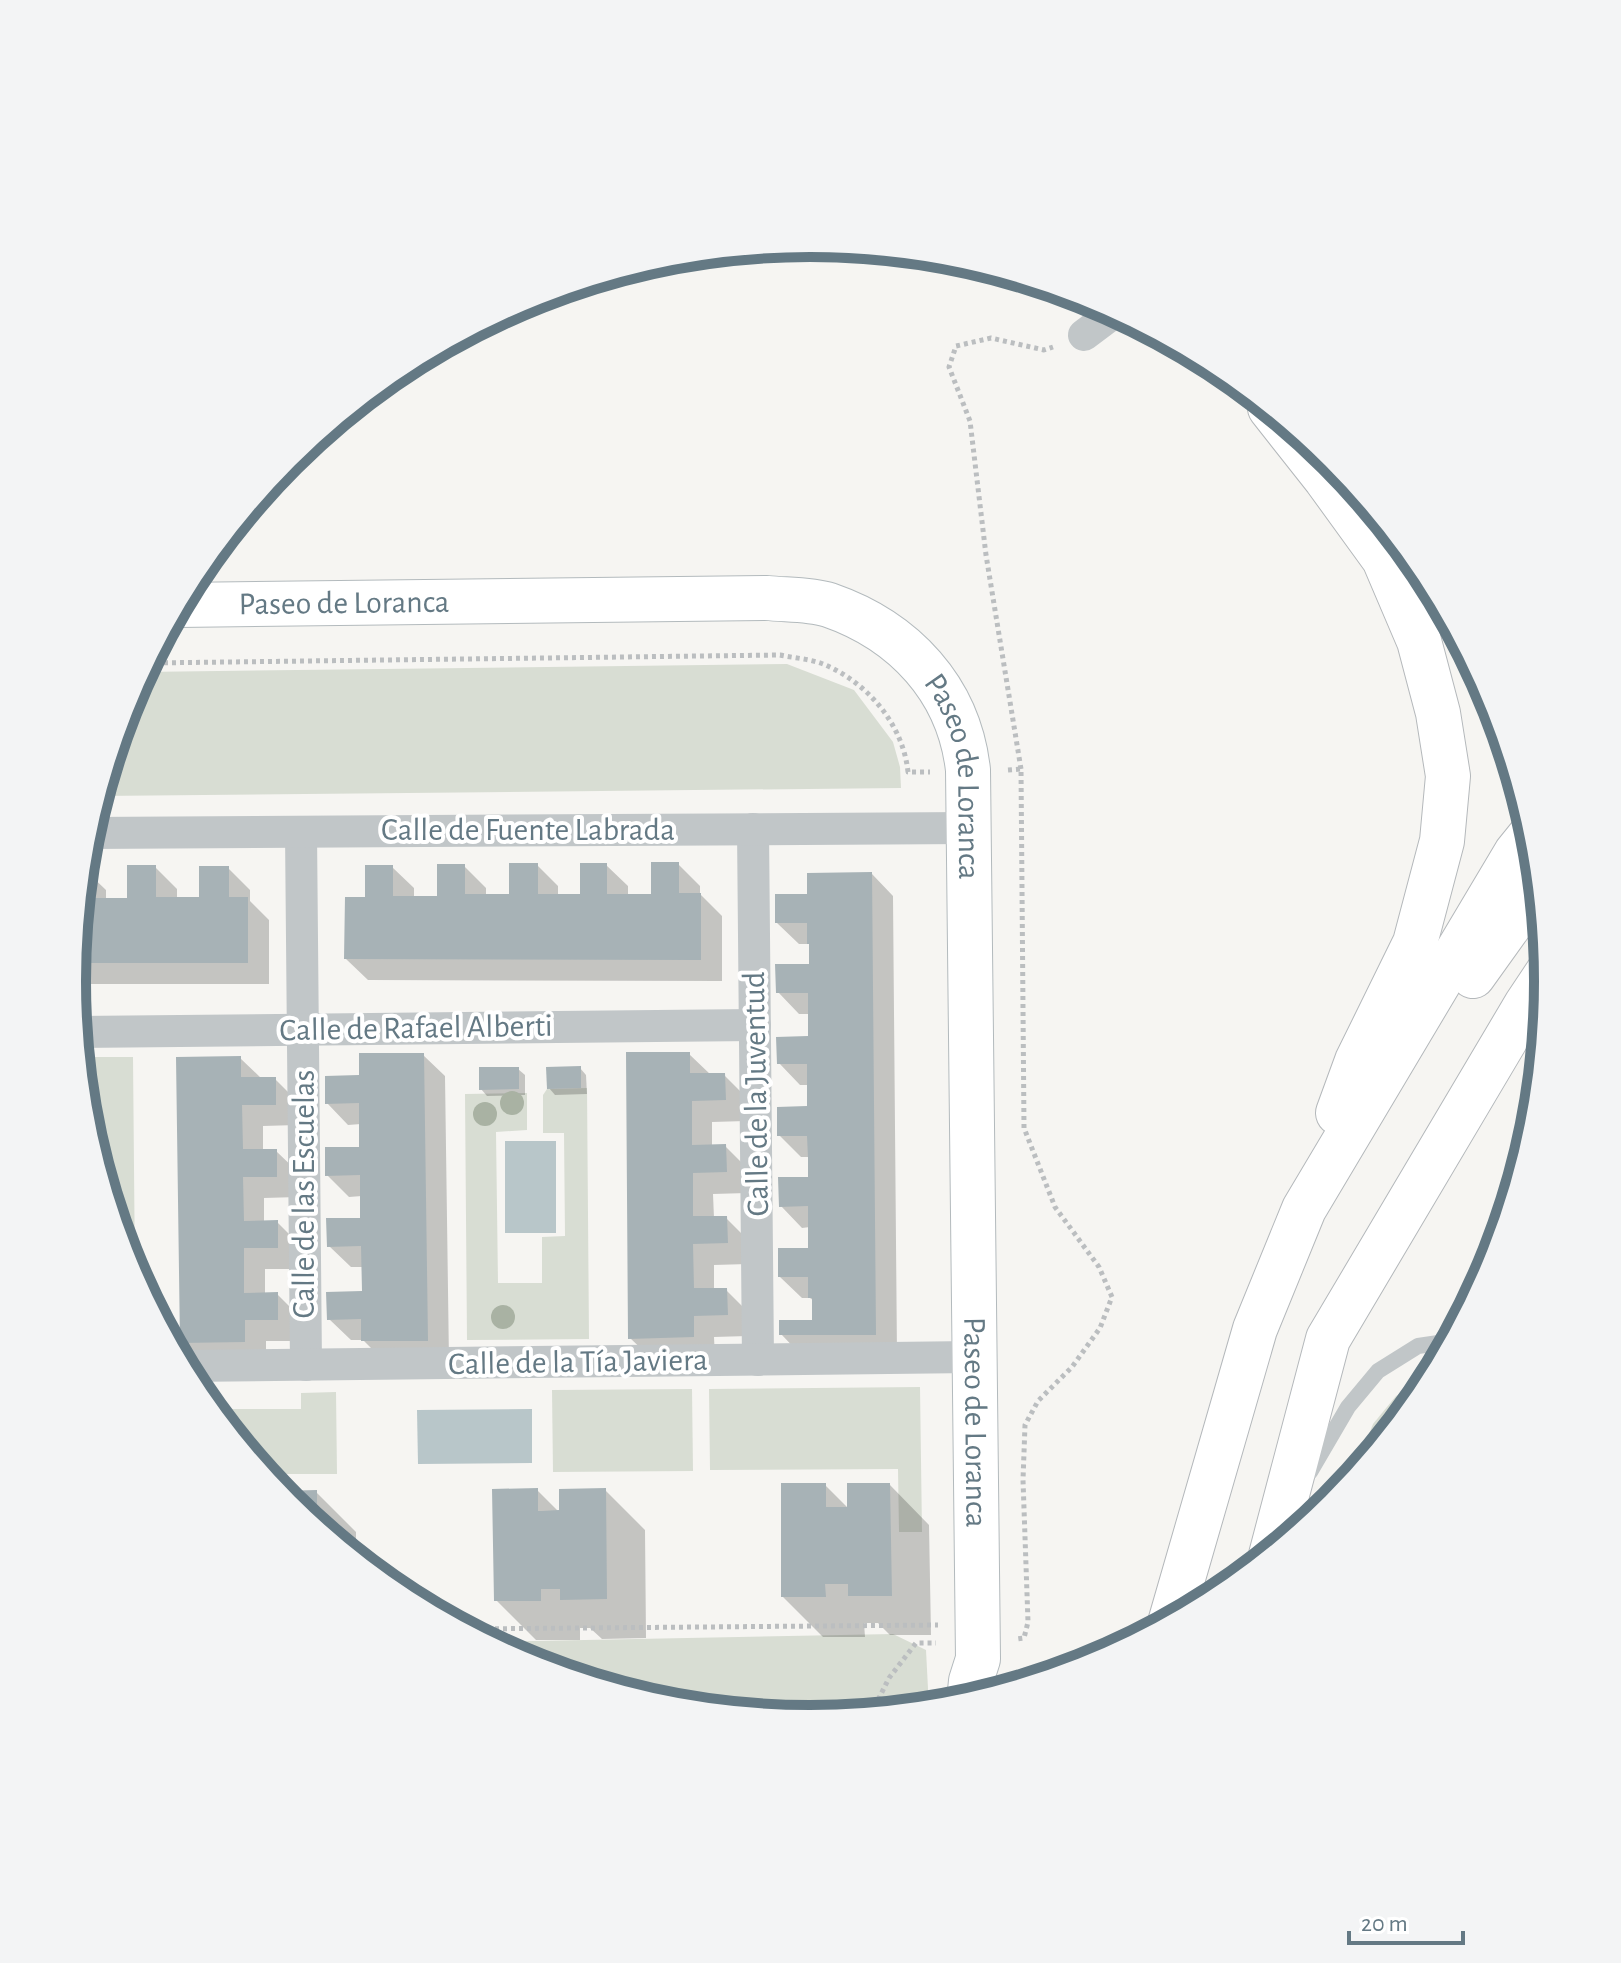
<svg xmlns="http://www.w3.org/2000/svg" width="1621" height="1963" viewBox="0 0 1621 1963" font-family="'Alegreya Sans',sans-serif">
	<rect width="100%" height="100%" fill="#f6f5f2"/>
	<g fill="#d8ddd3">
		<polygon points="787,664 854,690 893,742 900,767 901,788 99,796 128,698 142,672"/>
		<path d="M79,1057H133L135,1277C117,1243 114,1216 114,1179L102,1178L86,1125Z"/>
		<polygon points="587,1088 589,1339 467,1340 465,1094 527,1093 527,1130 496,1132 498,1283 542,1283 542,1237 565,1236 564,1133 543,1133 543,1095 547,1089"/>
		<polygon points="1432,1378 1424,1392 1350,1483 1373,1424 1396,1396"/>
		<polygon points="920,1387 922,1532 899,1532 898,1469 710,1470 709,1389"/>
		<polygon points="692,1389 693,1471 553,1472 552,1390"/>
		<polygon points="336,1392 337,1474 264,1474 228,1430 227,1409 301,1409 301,1393"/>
		<polygon points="893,1634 926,1650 929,1708 810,1720 666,1706 527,1664 487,1642"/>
	</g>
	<g fill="#b8c6c9">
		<rect x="505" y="1141" width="51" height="92"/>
		<polygon points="532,1409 532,1463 418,1464 417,1410"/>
	</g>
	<g fill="#0003">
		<polygon points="678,864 700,886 700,894 722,916 722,981 368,980 346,959 367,899 392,867 414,888 414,898 439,898 464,866 486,888 486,896 511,896 537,865 558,886 558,896 582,896 606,865 628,886 628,896 653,896"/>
		<polygon points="155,867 177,889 177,899 201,899 228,868 250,890 250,901 269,920 269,984 72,984 83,868 106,890 106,900 129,900"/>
		<polygon points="872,874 893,896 897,1356 802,1356 781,1334 814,1322 814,1301 810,1298 802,1298 780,1277 810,1250 810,1227 802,1228 781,1206 810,1178 810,1157 801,1157 779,1135 809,1108 809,1085 800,1085 779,1063 810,1038 810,1014 799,1014 778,992 811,966 809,944 799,944 777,923 809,896"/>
		<polygon points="689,1054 711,1075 724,1075 746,1097 746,1121 712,1122 712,1147 725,1146 747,1168 747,1193 713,1194 714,1218 726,1218 748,1240 748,1264 714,1265 714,1290 726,1290 748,1312 748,1336 714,1337 715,1358 652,1359 630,1338"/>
		<polygon points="423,1055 445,1076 449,1361 385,1362 363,1340 351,1340 329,1319 364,1293 363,1267 351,1267 329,1246 362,1219 362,1196 349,1197 327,1175 361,1149 361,1124 348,1125 327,1103 361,1077"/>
		<polygon points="240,1058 262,1079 275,1079 297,1101 297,1125 263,1126 263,1151 276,1151 298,1172 298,1197 264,1198 264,1222 277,1222 299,1244 299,1269 265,1269 265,1294 277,1294 299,1316 299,1341 266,1341 266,1363 203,1364 182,1342"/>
		<polygon points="580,1068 586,1075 587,1094 555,1095 549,1088"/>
		<polygon points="518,1069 525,1075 525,1095 487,1096 481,1089"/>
		<polygon points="213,1411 227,1411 233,1418 234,1437"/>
		<polygon points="825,1485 849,1509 890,1485 929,1525 931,1635 890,1635 878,1623 864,1623 865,1637 823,1637 783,1597"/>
		<polygon points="537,1490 562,1515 605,1490 645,1530 646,1638 602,1639 590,1628 580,1628 580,1640 536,1640 496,1600"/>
		<polygon points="316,1492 356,1532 356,1559 288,1503 279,1493"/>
	</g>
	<g fill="#a7b2b6">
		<polygon points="651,862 679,862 679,893 701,893 701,960 344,959 345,897 365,897 365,865 393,865 393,896 437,896 437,864 465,864 465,894 509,894 509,863 538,863 538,894 580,894 580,863 607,863 607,894 651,894"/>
		<polygon points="127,865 156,865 156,897 199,897 199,866 229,866 229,897 248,897 248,963 74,963 83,872 85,872 85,898 127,898"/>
		<polygon points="872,872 876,1335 779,1335 779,1320 812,1320 812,1298 808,1298 808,1277 778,1277 778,1248 808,1248 808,1206 779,1207 778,1177 808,1177 808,1158 807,1136 777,1136 777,1107 807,1106 807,1064 777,1064 776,1037 808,1036 808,993 776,993 775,964 809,964 809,944 807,944 807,923 775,923 775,894 807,894 807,873"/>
		<polygon points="626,1052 690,1052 690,1073 725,1073 726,1100 692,1101 692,1145 726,1144 727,1172 693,1173 693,1216 727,1216 728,1243 693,1244 694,1288 727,1288 728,1315 694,1316 694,1337 628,1339"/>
		<polygon points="359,1053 424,1053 428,1341 361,1341 361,1319 327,1320 326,1292 362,1291 361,1246 327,1247 326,1218 360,1218 360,1175 325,1176 325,1147 359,1147 359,1103 325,1104 325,1076 359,1075"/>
		<polygon points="241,1056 241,1077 276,1077 276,1105 242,1105 243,1149 277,1149 277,1177 243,1177 244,1221 278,1220 278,1248 244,1248 244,1293 278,1292 278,1320 245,1320 245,1342 180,1343 176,1057"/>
		<polygon points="581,1066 581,1088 547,1089 546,1067"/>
		<polygon points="479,1067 519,1067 519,1089 479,1090"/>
		<polygon points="227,1409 228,1430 211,1410"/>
		<polygon points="781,1483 826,1483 826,1507 847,1507 847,1483 890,1483 892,1596 848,1596 848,1584 825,1584 826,1597 781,1597"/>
		<polygon points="538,1488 538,1511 542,1511 559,1510 559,1489 606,1488 607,1599 560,1600 560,1589 541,1589 541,1601 494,1601 492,1489"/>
		<polygon points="317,1490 317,1527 288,1503 278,1491"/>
	</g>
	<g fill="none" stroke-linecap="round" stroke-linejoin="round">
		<defs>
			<g id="secondary">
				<path id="s1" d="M178,605L767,598C786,600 810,599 829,605C904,631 959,689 968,770L978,1659L971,1681L969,1701"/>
			</g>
			<g id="highway">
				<polyline points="1270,408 1326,479 1384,559 1419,641 1438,713 1448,776 1442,841 1415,943 1357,1061 1338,1113"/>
				<polyline points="1473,976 1539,884"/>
				<polyline points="1271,1555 1328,1339 1526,1005 1548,972"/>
				<polyline points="1170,1623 1255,1329 1304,1209 1516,853 1533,832"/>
			</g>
		</defs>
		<use href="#secondary" stroke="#b3babd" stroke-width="46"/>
		<use href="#highway" stroke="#b4b8bb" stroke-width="46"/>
		<g stroke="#bbbec0" stroke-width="5" stroke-dasharray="4 4" stroke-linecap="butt">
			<path d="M148,663L780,655C794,658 810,659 823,664C867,682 903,724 908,772H930"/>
			<polyline points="1021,769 986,555 970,421 949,367 956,346 991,338 1044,350 1053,347"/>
			<polyline points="1008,770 1021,769 1024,1128 1055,1207 1099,1267 1112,1297 1100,1328 1072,1367 1038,1401 1025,1425 1023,1480 1028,1622 1024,1638 1017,1639"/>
			<polyline points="463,1629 938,1625"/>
			<polyline points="484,1641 485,1629"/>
			<polyline points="651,1701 760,1705 864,1715"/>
			<polyline points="871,1714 889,1678 916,1643 936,1643"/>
		</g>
		<polyline stroke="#c1c6c8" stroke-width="16" points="1310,1472 1348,1407 1378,1371 1418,1346 1452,1341"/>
		<g stroke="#c1c6c8" stroke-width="32">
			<polyline points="1084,335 1116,311"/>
			<polyline points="753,829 758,1360"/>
			<polyline points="301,832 306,1365"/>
			<polyline points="88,833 969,828"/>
			<polyline points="77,1032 755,1025"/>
			<polyline points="183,1366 973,1357"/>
		</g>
		<use href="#secondary" stroke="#fff" stroke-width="44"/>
		<use href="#highway" stroke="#fff" stroke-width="44"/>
	</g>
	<g fill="#a9b2a3">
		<circle cx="512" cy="1103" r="12"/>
		<circle cx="485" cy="1114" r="12"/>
		<circle cx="503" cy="1317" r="12"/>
	</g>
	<g text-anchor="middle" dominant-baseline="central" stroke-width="8" stroke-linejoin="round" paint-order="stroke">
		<g font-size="32" fill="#647984" stroke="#fff">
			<text stroke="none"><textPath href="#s1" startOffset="166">Paseo de Loranca</textPath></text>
			<text stroke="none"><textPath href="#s1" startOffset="884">Paseo de Loranca</textPath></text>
			<text x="528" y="830">Calle de Fuente Labrada</text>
			<text transform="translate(416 1028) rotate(-1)">Calle de Rafael Alberti</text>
			<text transform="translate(756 1094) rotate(-91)">Calle de la Juventud</text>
			<text transform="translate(304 1194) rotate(-90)">Calle de las Escuelas</text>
			<text transform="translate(578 1362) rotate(-1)">Calle de la Tía Javiera</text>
			<text stroke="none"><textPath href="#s1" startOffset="1532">Paseo de Loranca</textPath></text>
		</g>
	</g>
	<path d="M0 0H1621V1963H0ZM86 981a724 724 0 1 1 1448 0a724 724 0 1 1-1448 0Z" fill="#f3f4f5" fill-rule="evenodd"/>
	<path fill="none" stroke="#647984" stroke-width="10" d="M86 981a724 724 0 1 1 1448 0a724 724 0 1 1-1448 0Z"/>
	<path d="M1349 1931v12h114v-12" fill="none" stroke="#647984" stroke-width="4"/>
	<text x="1361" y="1931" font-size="24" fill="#647984" stroke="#ffffff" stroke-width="6" paint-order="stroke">20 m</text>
</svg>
